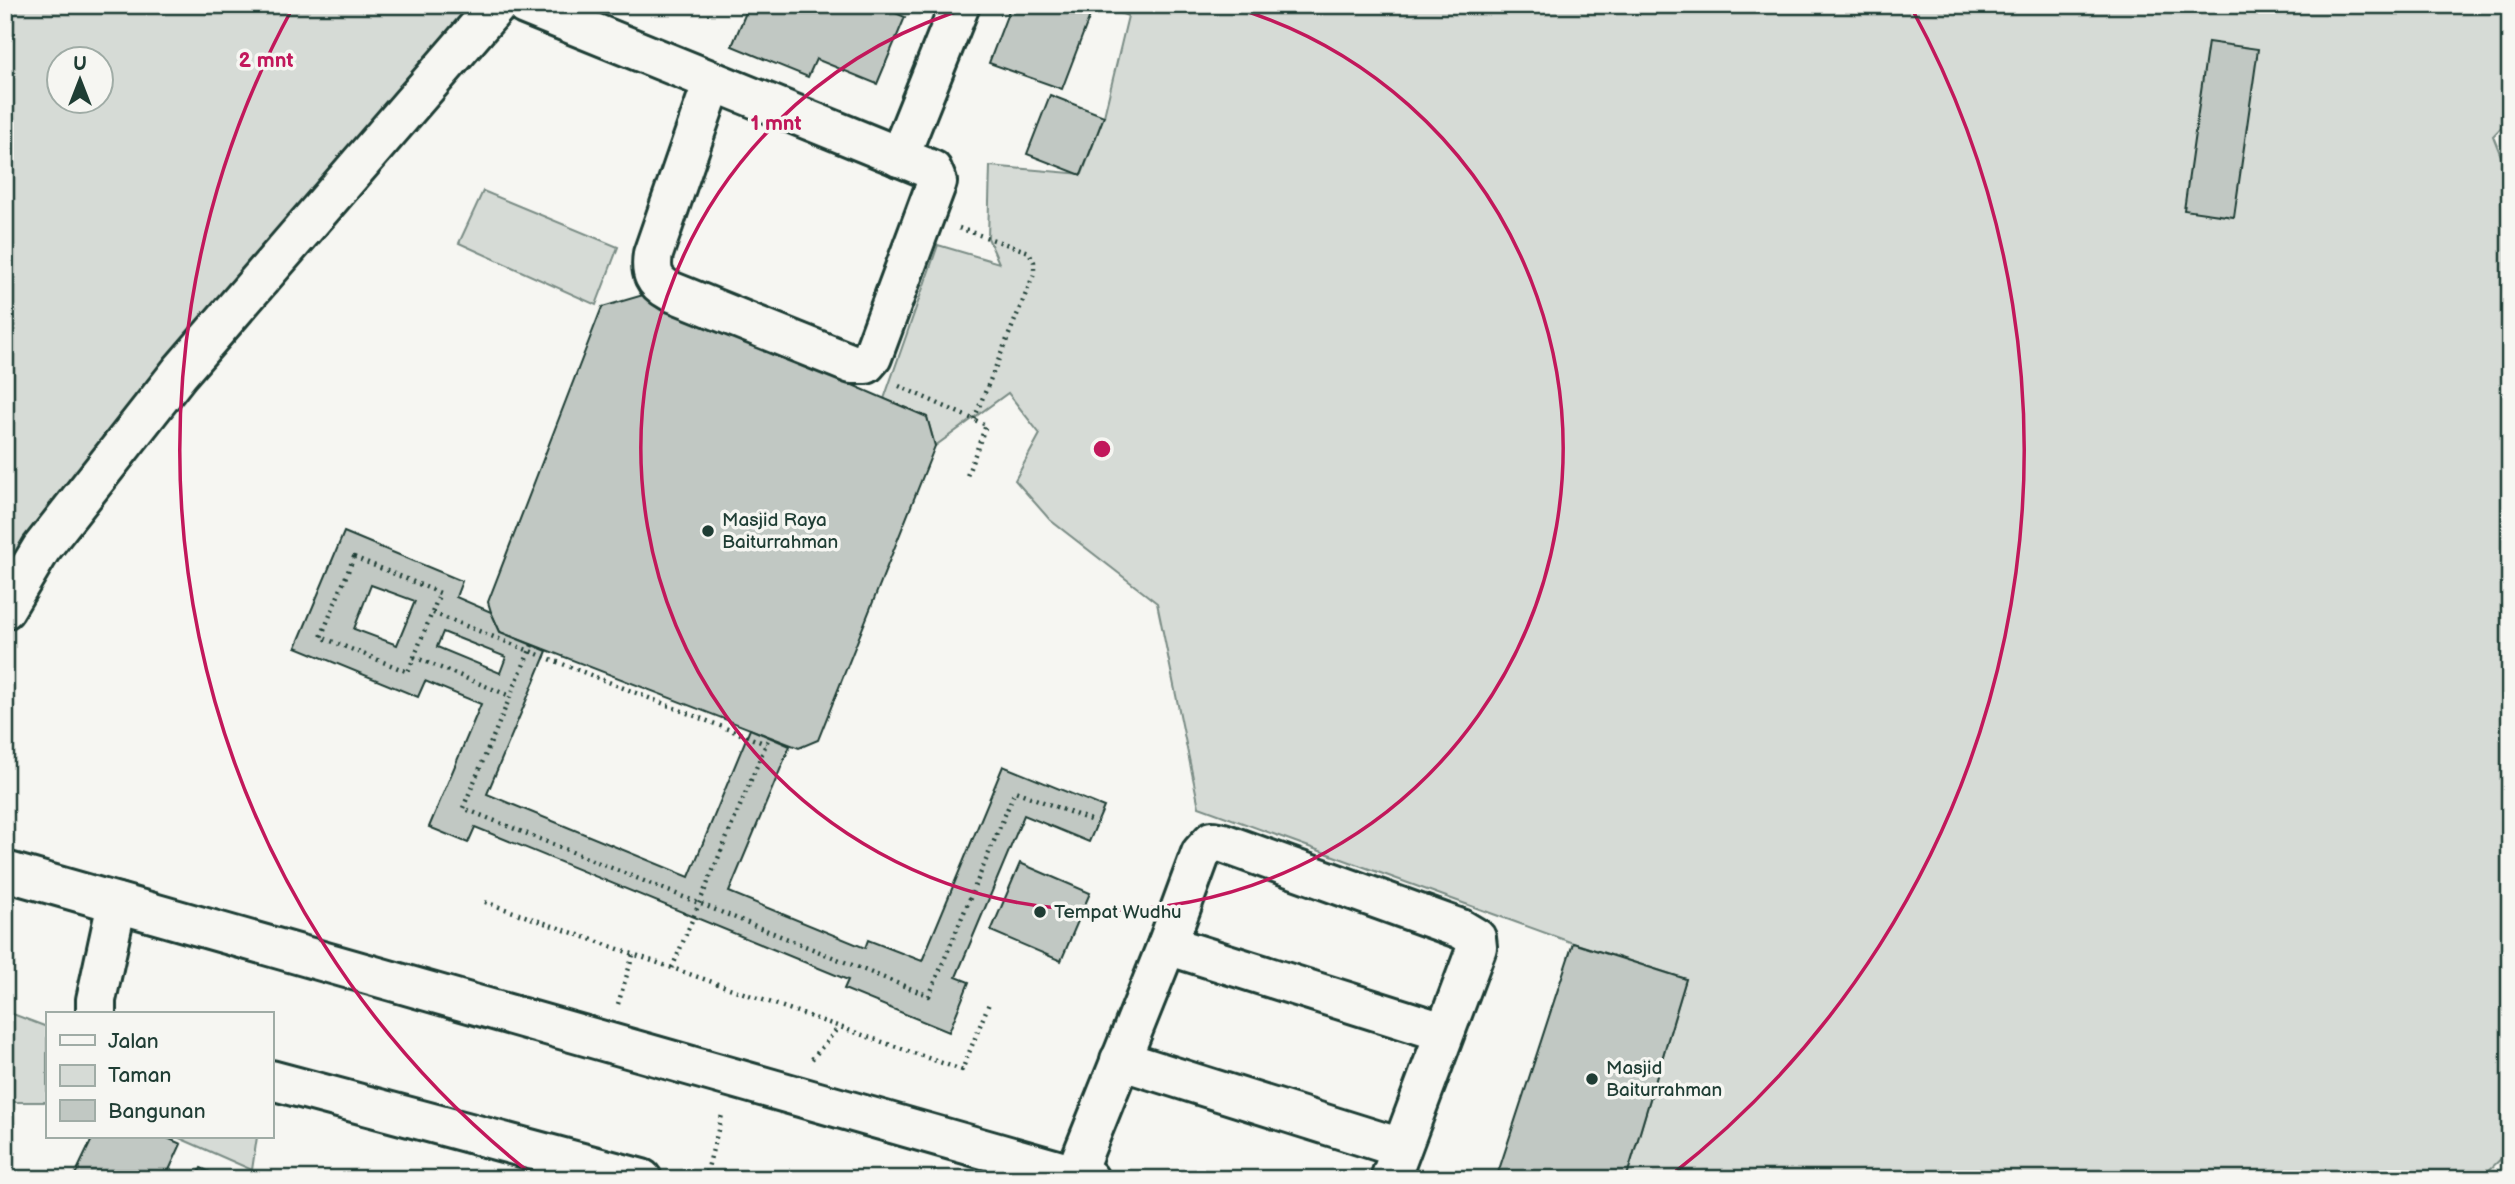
<svg xmlns="http://www.w3.org/2000/svg" width="2515" height="1184" viewBox="0 0 2515 1184" font-family="'Balsamiq Sans',sans-serif">
	<rect width="100%" height="100%" fill="#f6f6f2"/>
	<filter id="ink" filterUnits="userSpaceOnUse"><feTurbulence type="fractalNoise" baseFrequency=".0143" numOctaves="2"/><feDisplacementMap in="SourceGraphic" scale="14" xChannelSelector="R" yChannelSelector="G"/><feConvolveMatrix kernelMatrix="1 2 1 2 8 2 1 2 1" color-interpolation-filters="sRGB"/></filter>
	<g filter="url(#ink)">
		<g fill="#d6dbd6" stroke="#7a8c85" stroke-width="2" fill-rule="evenodd">
			<path d="M5,5H476L166,358L26,546L5,578ZM60,60H102V102H60Z"/>
			<polygon points="1096,5 2510,5 2510,118 2493,136 2510,179 2510,1150 2480,1179 1626,1179 1686,979 1573,943 1199,807 1157,603 1050,520 1015,480 1040,434 1008,393 935,446 927,417 884,399 938,245 999,263 988,238 990,166 1082,174 1104,116 1128,16"/>
			<polygon points="483,191 618,247 596,305 459,243"/>
			<polygon points="5,1000 10,1013 47,1027 47,1102 5,1102"/>
			<polygon points="177,1137 257,1137 252,1170"/>
		</g>
		<g fill="#c1c8c3" stroke="#1f3d34" stroke-width="2" fill-rule="evenodd">
			<polygon points="749,5 877,5 905,17 877,84 816,59 808,77 732,46"/>
			<polygon points="1011,5 1094,5 1062,89 989,63"/>
			<polygon points="2208,42 2258,49 2234,217 2184,210"/>
			<polygon points="1050,95 1104,116 1081,175 1027,154"/>
			<polygon points="643,295 927,417 935,446 818,740 799,748 500,632 491,612 488,602 602,307"/>
			<path d="M344,532L462,581L456,597L491,612L500,632L547,651L487,794L689,877L750,729L790,746L729,892L865,948L868,940L922,961L1003,766L1104,807L1089,842L1024,815L956,977L969,982L949,1032L844,989L848,980L475,827L468,843L429,827L481,704L425,681L418,697L296,647ZM371,585L415,601L397,645L354,629ZM443,632L506,657L500,673L437,647Z"/>
			<polygon points="1020,863 1090,893 1061,961 991,931"/>
			<polygon points="1573,943 1686,979 1626,1179 1496,1179"/>
			<polygon points="93,1137 165,1137 181,1144 165,1179 127,1179 118,1175 116,1179 73,1179"/>
			<polygon points="201,1168 225,1179 196,1179"/>
		</g>
		<g fill="none" stroke-linecap="round" stroke-linejoin="round">
			<defs>
				<g id="minor">
					<path d="M525,5L932,170L937,182L872,357L866,364H852L670,291C654,282 650,273 653,254L713,81"/>
					<polyline points="899,157 960,5"/>
					<polyline points="5,609 41,549 180,372 497,5"/>
					<polyline points="5,871 1089,1179"/>
					<polyline points="1167,945 1443,1032"/>
					<polyline points="96,1014 96,1000 117,903"/>
					<polyline points="1120,1060 1401,1148"/>
					<polyline points="271,1080 642,1179"/>
					<polyline points="1073,1179 1167,945 1201,853 1212,841 1223,843 1461,929 1476,938 1477,947 1390,1179"/>
				</g>
			</defs>
			<use href="#minor" stroke="#1f3d34" stroke-width="44"/>
			<g stroke="#1f3d34" stroke-width="4.5" stroke-dasharray="2 5" stroke-linecap="butt">
				<polyline points="959,228 1029,252 1034,262 1034,274 974,419"/>
				<polyline points="899,386 986,425 967,476"/>
				<polygon points="354,557 440,593 408,672 321,637"/>
				<polyline points="433,613 766,744"/>
				<polyline points="532,645 463,808 929,996 1015,791 1090,820"/>
				<polyline points="414,657 510,696"/>
				<polyline points="485,902 962,1070 990,1001"/>
				<polyline points="672,968 769,737"/>
				<polyline points="618,1004 633,955"/>
				<polyline points="812,1059 838,1028"/>
				<polyline points="705,1179 722,1115"/>
			</g>
			<use href="#minor" stroke="#f6f6f2" stroke-width="38"/>
		</g>
	</g>
	<g fill="none" stroke="#c2185b" stroke-width="3.5">
		<path d="M1229 6A461 461 0 1 1 975 6"/>
		<path d="M534 1176A922 922 0 0 1 292 9M1912 9A922 922 0 0 1 1670 1176"/>
	</g>
	<g fill="#1f3d34" stroke="#f6f6f2" stroke-width="2.5">
		<circle cx="708" cy="531" r="7"/>
		<circle cx="1040" cy="912" r="7"/>
		<circle cx="1592" cy="1079" r="7"/>
	</g>
	<g text-anchor="middle" dominant-baseline="central" stroke-width="7" stroke-linejoin="round" paint-order="stroke">
		<g font-size="19" fill="#1f3d34" stroke="#f6f6f2" text-anchor="start">
			<text x="722" y="520">Masjid Raya<tspan x="722" dy="22">Baiturrahman</tspan></text>
			<text x="1054" y="912">Tempat Wudhu</text>
			<text x="1606" y="1068">Masjid<tspan x="1606" dy="22">Baiturrahman</tspan></text>
		</g>
	</g>
	<circle cx="1102" cy="449" r="10" fill="#c2185b" stroke="#f6f6f2" stroke-width="3.5"/>
	<g font-size="21" text-anchor="middle" font-weight="bold" fill="#c2185b" stroke="#f6f6f2" stroke-width="7" stroke-linejoin="round" paint-order="stroke">
		<text x="266" y="67">2 mnt</text>
		<text x="776" y="130">1 mnt</text>
	</g>
	<rect width="2515" height="1184" fill="none" stroke="#f6f6f2" stroke-width="28"/>
	<rect x="14" y="14" width="2487" height="1156" fill="none" stroke="#1f3d34" stroke-width="2.5" filter="url(#ink)"/>
	<rect x="46" y="1012" width="228" height="126" fill="#f6f6f2" stroke="#a0aca6" stroke-width="2"/>
	<rect x="60" y="1035" width="35" height="10" fill="#f6f6f2" stroke="#a0aca6" stroke-width="2"/>
	<text x="108" y="1048" font-size="21" fill="#1f3d34">Jalan</text>
	<rect x="60" y="1065" width="35" height="21" fill="#d6dbd6" stroke="#a0aca6" stroke-width="2"/>
	<text x="108" y="1082" font-size="21" fill="#1f3d34">Taman</text>
	<rect x="60" y="1100" width="35" height="21" fill="#c1c8c3" stroke="#a0aca6" stroke-width="2"/>
	<text x="108" y="1118" font-size="21" fill="#1f3d34">Bangunan</text>
	<g transform="translate(80 80)"><circle r="33" fill="#f6f6f2" stroke="#a0aca6" stroke-width="2"/>
	<path d="M0-5L12 26L0 18L-12 26Z" fill="#1f3d34"/>
	<text y="-10" font-size="19" font-weight="bold" text-anchor="middle" fill="#1f3d34">U</text>
	</g>
</svg>
